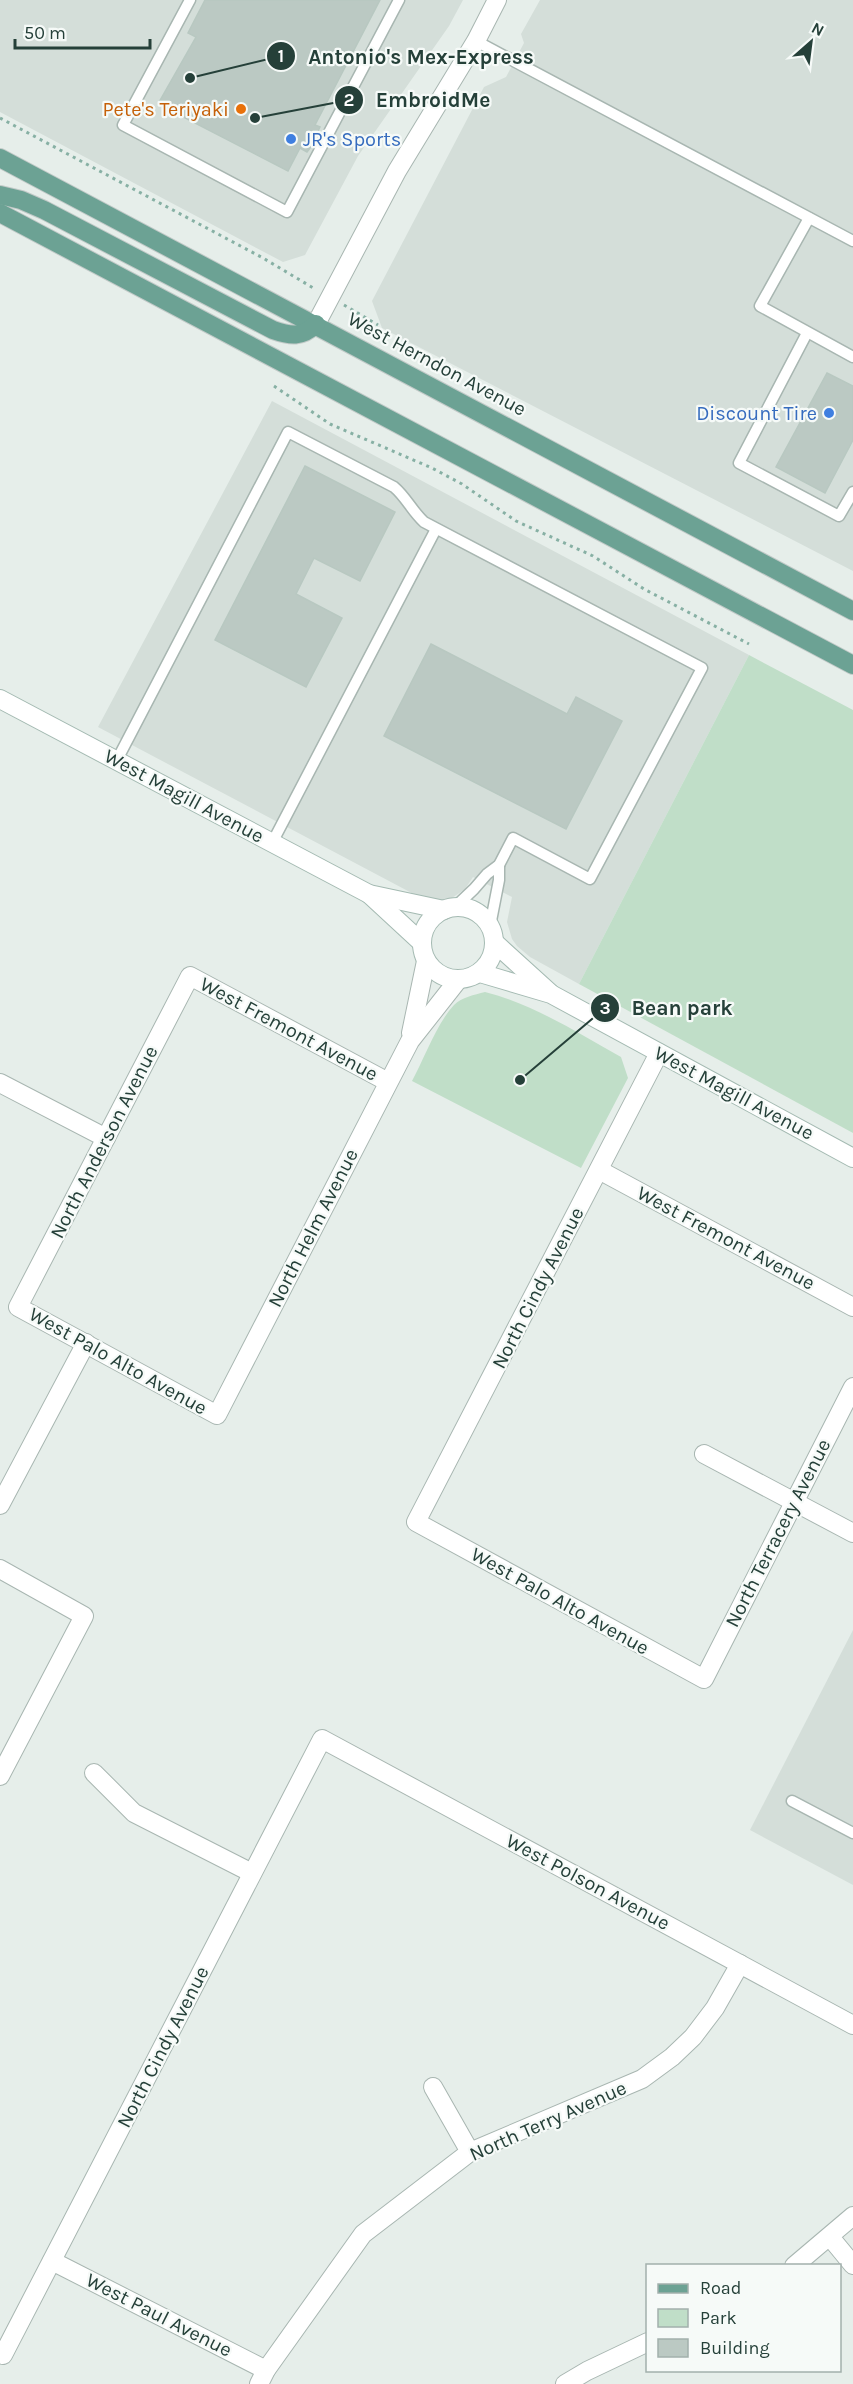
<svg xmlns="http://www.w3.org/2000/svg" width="853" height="2384" viewBox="0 0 853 2384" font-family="Karla,sans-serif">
	<rect width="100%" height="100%" fill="#e6eeea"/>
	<g fill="#d4ded9">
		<polygon points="0,0 463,0 449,26 358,156 305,255 283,262 0,112"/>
		<polygon points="540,0 853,0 853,571 382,328 372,301 484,87 506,77 524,43 521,34"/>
		<polygon points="272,401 749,655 579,984 530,957 517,946 512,939 507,922 512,897 473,877 465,889 452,898 437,902 423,899 98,727"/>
		<polygon points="853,1630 853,1885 750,1830"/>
	</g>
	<g fill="#c0dec8">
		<polygon points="749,655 853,710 853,1133 579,984"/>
		<path d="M485,992C533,1004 578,1033 621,1057L628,1078L581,1168L412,1081C424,1059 437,1023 454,1005C462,997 474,995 485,992Z"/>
	</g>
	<g fill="#bbc9c3" stroke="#b8c8c1" stroke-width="1.5">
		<polygon points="205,0 380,0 315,125 320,127 310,148 307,152 300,148 288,171 158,104 196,37 188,33"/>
		<polygon points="827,373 853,386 853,440 825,493 776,467"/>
		<polygon points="305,466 395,512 360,581 314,558 296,594 342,618 306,687 215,640"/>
		<polygon points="431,644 567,714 576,697 622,721 566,829 384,736"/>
	</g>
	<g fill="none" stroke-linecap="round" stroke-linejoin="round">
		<defs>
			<g id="lane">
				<polyline points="190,0 123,125 287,212 399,0"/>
				<polyline points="476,41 853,241"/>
				<polyline points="809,218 760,306 853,357"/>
				<polyline points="807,333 739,463 839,516 853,492"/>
				<path d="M117,760L288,432L394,487C406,497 412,511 424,522L702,668L590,879L513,838L499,865L487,874L474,889L455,907"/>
				<polyline points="272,843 436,529"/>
				<polyline points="490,926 499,880 499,865"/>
				<polyline points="792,1801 853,1833"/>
			</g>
			<g id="street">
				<polyline points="316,324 397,171 476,41 497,0"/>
				<polyline points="411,1033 426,961"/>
				<polyline points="659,1053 416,1522 704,1679 853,1387"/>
				<polyline points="388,1082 190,976 18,1307 217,1415 410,1041 458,980"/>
				<polyline points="0,1083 106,1138"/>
				<polyline points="599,1170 853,1307"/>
				<polyline points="704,1454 853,1533"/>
				<polyline points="0,1505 86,1343"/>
				<polyline points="0,1569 84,1616 0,1776"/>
				<polyline points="94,1773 134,1813 252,1873"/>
				<polyline points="433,2087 470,2152"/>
				<polyline points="830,2237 853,2265"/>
				<polyline points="52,2261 266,2370"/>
				<polyline points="794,2266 853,2216"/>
				<polyline points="3,2355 322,1739 853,2025"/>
				<polyline points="259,2384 266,2370 363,2234 470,2152 642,2079 672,2057 693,2037 715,2008 740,1964"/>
				<polyline points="565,2384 587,2371 648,2342"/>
			</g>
			<g id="secondary">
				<polyline points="0,699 369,894 444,910"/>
				<polyline points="369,894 422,943"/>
				<circle cx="458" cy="943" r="36"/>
				<polyline points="495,943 550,993"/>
				<polyline points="480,973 551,994 853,1158"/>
			</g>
			<g id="primary">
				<polyline points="0,158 853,611"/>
				<path d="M0,195L21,200L44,210L273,330C290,336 302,338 316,324"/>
				<polyline points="0,213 853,665"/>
			</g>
		</defs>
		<use href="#lane" stroke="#a8b6b1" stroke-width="13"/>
		<use href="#street" stroke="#a8b6b1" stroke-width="20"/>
		<use href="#secondary" stroke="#a4bab2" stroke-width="20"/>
		<use href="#primary" stroke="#c2cac8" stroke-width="20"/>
		<g stroke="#87b0a4" stroke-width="3" stroke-dasharray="3 4.5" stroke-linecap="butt">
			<polyline points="0,118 263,258 315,289"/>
			<polyline points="344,305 378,325"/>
			<polyline points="274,386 330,424 432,468 462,484 516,521 593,556 644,589 749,644"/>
		</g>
		<use href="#lane" stroke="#fff" stroke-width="10"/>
		<use href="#street" stroke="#fff" stroke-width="18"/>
		<use href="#secondary" stroke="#fff" stroke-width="18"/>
		<use href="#primary" stroke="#6ca294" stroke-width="18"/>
	</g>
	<circle fill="#e8710a" stroke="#f6faf8" stroke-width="2" cx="241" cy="109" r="6"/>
	<g fill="#3f7fe0" stroke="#f6faf8" stroke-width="2">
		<circle cx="291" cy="139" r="6"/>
		<circle cx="829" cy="413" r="6"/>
	</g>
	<g text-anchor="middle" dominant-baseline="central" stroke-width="4.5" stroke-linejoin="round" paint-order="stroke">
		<g font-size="20" fill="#c56008" stroke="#f6faf8" text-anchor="end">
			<text x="229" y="109">Pete's Teriyaki</text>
		</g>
		<g font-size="20" fill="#366cbe" stroke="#f6faf8" text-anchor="start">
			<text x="303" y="139">JR's Sports</text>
			<text x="817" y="413" text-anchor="end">Discount Tire</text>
		</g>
		<g font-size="20" fill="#254039" stroke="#f6faf8">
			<text transform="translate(437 364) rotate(28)">West Herndon Avenue</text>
			<text transform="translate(184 796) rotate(28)">West Magill Avenue</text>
			<text transform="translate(289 1029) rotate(28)">West Fremont Avenue</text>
			<text transform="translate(734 1093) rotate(28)">West Magill Avenue</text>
			<text transform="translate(104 1142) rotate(-63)">North Anderson Avenue</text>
			<text transform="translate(313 1228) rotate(-63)">North Helm Avenue</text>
			<text transform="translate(726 1238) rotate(28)">West Fremont Avenue</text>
			<text transform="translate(538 1288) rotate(-63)">North Cindy Avenue</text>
			<text transform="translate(118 1361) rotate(29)">West Palo Alto Avenue</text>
			<text transform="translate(778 1533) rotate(-63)">North Terracery Avenue</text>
			<text transform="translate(560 1601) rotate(29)">West Palo Alto Avenue</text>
			<text transform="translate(588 1882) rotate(28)">West Polson Avenue</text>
			<text transform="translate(163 2047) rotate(-63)">North Cindy Avenue</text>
			<text transform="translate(548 2121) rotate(-24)">North Terry Avenue</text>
			<text transform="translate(159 2315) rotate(27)">West Paul Avenue</text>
		</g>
	</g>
	<path fill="none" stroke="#254039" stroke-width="2" d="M190 78L281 56M255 118L349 100M520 1080L605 1008"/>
	<g fill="#254039" stroke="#f6faf8" stroke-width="2">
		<circle cx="190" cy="78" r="6"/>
		<circle cx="255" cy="118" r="6"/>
		<circle cx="520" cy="1080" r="6"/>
		<circle cx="281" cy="56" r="15"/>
		<circle cx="349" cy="100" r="15"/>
		<circle cx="605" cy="1008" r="15"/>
	</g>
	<g font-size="18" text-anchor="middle" font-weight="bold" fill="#fff">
		<text x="281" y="62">1</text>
		<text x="349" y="106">2</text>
		<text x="605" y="1014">3</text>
	</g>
	<g font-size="21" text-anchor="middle" font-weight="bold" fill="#254039" stroke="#f6faf8" stroke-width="4.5" stroke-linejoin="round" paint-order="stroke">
		<text x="421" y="64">Antonio's Mex-Express</text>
		<text x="433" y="107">EmbroidMe</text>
		<text x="682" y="1015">Bean park</text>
	</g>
	<rect x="646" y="2264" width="195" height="108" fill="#f6faf8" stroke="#a2b0ac" stroke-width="1.5"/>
	<rect x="658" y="2284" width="30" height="9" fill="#6ca294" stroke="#a2b0ac" stroke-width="1.5"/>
	<text x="700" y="2294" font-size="18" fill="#254039">Road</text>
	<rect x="658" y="2309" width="30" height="18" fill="#c0dec8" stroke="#a2b0ac" stroke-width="1.5"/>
	<text x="700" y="2324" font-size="18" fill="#254039">Park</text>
	<rect x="658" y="2339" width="30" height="18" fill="#bbc9c3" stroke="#a2b0ac" stroke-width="1.5"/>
	<text x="700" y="2354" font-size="18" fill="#254039">Building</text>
	<g transform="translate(811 42) rotate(28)" stroke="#f6faf8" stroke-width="4.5" paint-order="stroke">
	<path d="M0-4.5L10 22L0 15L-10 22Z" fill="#254039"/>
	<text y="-9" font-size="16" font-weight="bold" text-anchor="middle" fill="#254039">N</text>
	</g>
	<path d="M15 39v9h135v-9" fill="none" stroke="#254039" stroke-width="3"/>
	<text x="24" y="39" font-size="18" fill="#254039" stroke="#f6faf8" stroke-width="4.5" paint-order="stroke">50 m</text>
</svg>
